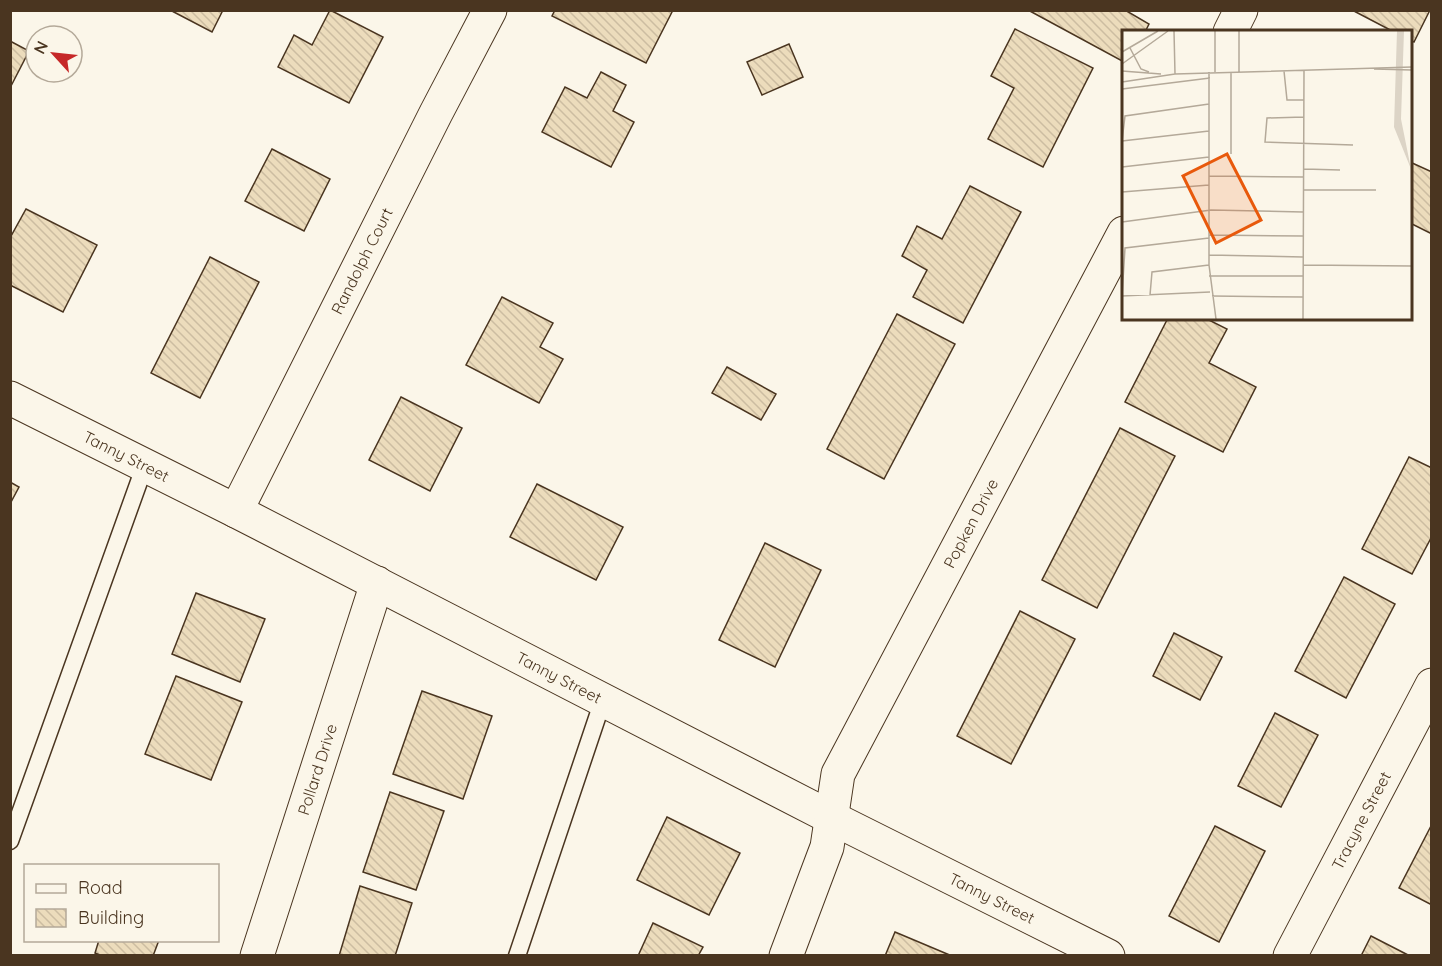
<svg xmlns="http://www.w3.org/2000/svg" width="1442" height="966" viewBox="0 0 1442 966" font-family="Quicksand,sans-serif">
	<defs>
		<pattern id="building-back-hatch" width="6" height="6" patternUnits="userSpaceOnUse" patternTransform="scale(1.5)"><rect width="6" height="6" fill="#ecdcbc"/><path d="M-1 5l2 2M0 0l6 6M5-1l2 2" fill="none" stroke="#ccbda1"/></pattern>
	</defs>
	<rect width="100%" height="100%" fill="#fbf6e9"/>
	<g fill="url(#building-back-hatch)" stroke="#4a3520" stroke-width="1.5">
		<polygon points="170,10 223,10 212,32"/>
		<polygon points="330,10 383,37 349,103 278,67 294,35 312,45"/>
		<polygon points="555,10 673,10 646,63 552,16"/>
		<polygon points="1028,10 1125,10 1149,24 1145,32 1124,32 1124,62"/>
		<polygon points="1352,10 1430,10 1414,42 1410,40 1410,32 1394,32"/>
		<polygon points="1015,29 1093,68 1043,167 988,139 1014,88 991,76"/>
		<polygon points="10,41 29,51 10,88"/>
		<polygon points="789,44 803,77 762,95 747,62"/>
		<polygon points="601,72 626,85 613,111 634,122 611,167 542,132 565,87 587,98"/>
		<polygon points="272,149 330,179 304,231 245,201"/>
		<polygon points="1410,162 1432,172 1432,234 1410,223"/>
		<polygon points="970,186 1021,212 963,323 913,297 927,270 902,256 917,226 942,239"/>
		<polygon points="26,209 97,245 63,312 10,285 10,238"/>
		<polygon points="210,257 259,282 200,398 151,373"/>
		<polygon points="502,297 553,323 540,347 563,359 539,403 466,365"/>
		<polygon points="897,314 955,344 884,479 827,449"/>
		<polygon points="1168,318 1205,318 1227,329 1209,363 1256,387 1223,452 1125,402"/>
		<polygon points="727,367 776,394 761,420 712,393"/>
		<polygon points="401,397 462,428 430,491 369,460"/>
		<polygon points="1120,428 1175,456 1097,608 1042,580"/>
		<polygon points="1409,457 1432,468 1432,536 1412,574 1362,549"/>
		<polygon points="10,482 19,487 10,504"/>
		<polygon points="537,484 623,527 596,580 510,537"/>
		<polygon points="765,543 821,570 775,667 719,640"/>
		<polygon points="1344,577 1395,604 1346,698 1295,671"/>
		<polygon points="196,593 265,619 240,682 172,654"/>
		<polygon points="1020,611 1075,639 1011,764 957,736"/>
		<polygon points="1174,633 1222,657 1200,700 1153,676"/>
		<polygon points="176,676 242,702 211,780 145,754"/>
		<polygon points="422,691 492,716 463,799 393,774"/>
		<polygon points="1275,713 1318,735 1281,807 1238,786"/>
		<polygon points="390,792 444,811 416,890 363,872"/>
		<polygon points="667,817 740,853 709,915 637,880"/>
		<polygon points="1432,824 1432,905 1399,888"/>
		<polygon points="1215,826 1265,851 1219,942 1169,916"/>
		<polygon points="360,886 412,903 395,956 339,956"/>
		<polygon points="653,923 703,947 698,956 638,956"/>
		<polygon points="895,932 952,956 885,956"/>
		<polygon points="1371,936 1410,956 1361,956"/>
		<polygon points="99,940 159,940 153,956 102,956 95,953"/>
	</g>
	<g fill="none" stroke-linecap="round" stroke-linejoin="round">
		<defs>
			<g id="service">
				<polyline points="10,841 145,465"/>
				<polyline points="517,956 603,700"/>
			</g>
			<g id="minor">
				<polyline points="1230,32 1241,10"/>
				<path id="s1" d="M10,398L236,511L832,818L1108,956"/>
				<path id="s2" d="M236,511L436,113L490,10"/>
				<path id="s3" d="M257,956L377,583"/>
				<path id="s4" d="M786,956L827,847L838,774L1124,233"/>
				<path id="s5" d="M1290,956L1432,685"/>
			</g>
		</defs>
		<use href="#service" stroke="#4a3520" stroke-width="19"/>
		<use href="#minor" stroke="#4a3520" stroke-width="35"/>
		<use href="#service" stroke="#fbf6e9" stroke-width="16"/>
		<use href="#minor" stroke="#fbf6e9" stroke-width="33"/>
	</g>
	<g text-anchor="middle" dominant-baseline="central" stroke-width="4.5" stroke-linejoin="round" paint-order="stroke">
		<g font-size="16" fill="#4a3520" stroke="#fbf6e9">
			<text stroke="none"><textPath href="#s2" startOffset="280">Randolph Court</textPath></text>
			<text stroke="none"><textPath href="#s1" startOffset="130">Tanny Street</textPath></text>
			<text stroke="none"><textPath href="#s4" startOffset="474">Popken Drive</textPath></text>
			<text stroke="none"><textPath href="#s1" startOffset="616">Tanny Street</textPath></text>
			<text stroke="none"><textPath href="#s3" startOffset="196">Pollard Drive</textPath></text>
			<text stroke="none"><textPath href="#s5" startOffset="153">Tracyne Street</textPath></text>
			<text stroke="none"><textPath href="#s1" startOffset="1102">Tanny Street</textPath></text>
		</g>
	</g>
	<g transform="translate(1122 30)">
		<rect width="290" height="290" fill="#fbf6e9"/>
		<path d="M275,1H282L279,89L289,139L272,97Z" fill="#dcd4c6"/>
		<path fill="none" stroke="#b4a999" stroke-width="1.5" d="M52,1L53,44M8,18L19,39L27,42M0,22L36,1M0,34L46,1M252,39L290,40M0,41L39,44M162,41L165,70H182M87,42V235L94,289M93,42V1M109,42V124M117,42V1M0,52L53,44L290,37M0,59L88,48M182,87L145,88L143,112L231,115M0,111L3,86L87,74M0,111L87,101M0,137L87,127M182,139L218,140M87,146L182,147M182,160H254M0,162L87,155M0,192L89,180L181,182M87,205L181,206M87,208L3,218L0,266L88,262M87,225L181,227M181,235L290,236M87,246H181M28,265L30,242L87,235M90,266L181,267M181,289L182,40"/>
		<path fill="#e8590c" fill-opacity="0.15" stroke="#e8590c" stroke-width="3" d="M105,124L139,190L94,213L61,146Z"/>
		<rect width="290" height="290" fill="none" stroke="#4a3520" stroke-width="3"/>
	</g>
	<rect width="1442" height="966" fill="none" stroke="#4a3520" stroke-width="24"/>
	<rect x="24" y="864" width="195" height="78" fill="#fbf6e9" stroke="#b4a999" stroke-width="1.5"/>
	<rect x="36" y="884" width="30" height="9" fill="#fbf6e9" stroke="#b4a999" stroke-width="1.5"/>
	<text x="78" y="894" font-size="18" fill="#4a3520">Road</text>
	<rect x="36" y="909" width="30" height="18" fill="url(#building-back-hatch)" stroke="#b4a999" stroke-width="1.5"/>
	<text x="78" y="924" font-size="18" fill="#4a3520">Building</text>
	<g transform="translate(54 54) rotate(297)"><circle r="28" fill="#fbf6e9" stroke="#b4a999" stroke-width="1.5"/>
	<path d="M0-4.5L10 22L0 15L-10 22Z" fill="#c62828"/>
	<text y="-9" font-size="16" font-weight="bold" text-anchor="middle" fill="#4a3520">N</text>
	</g>
</svg>
